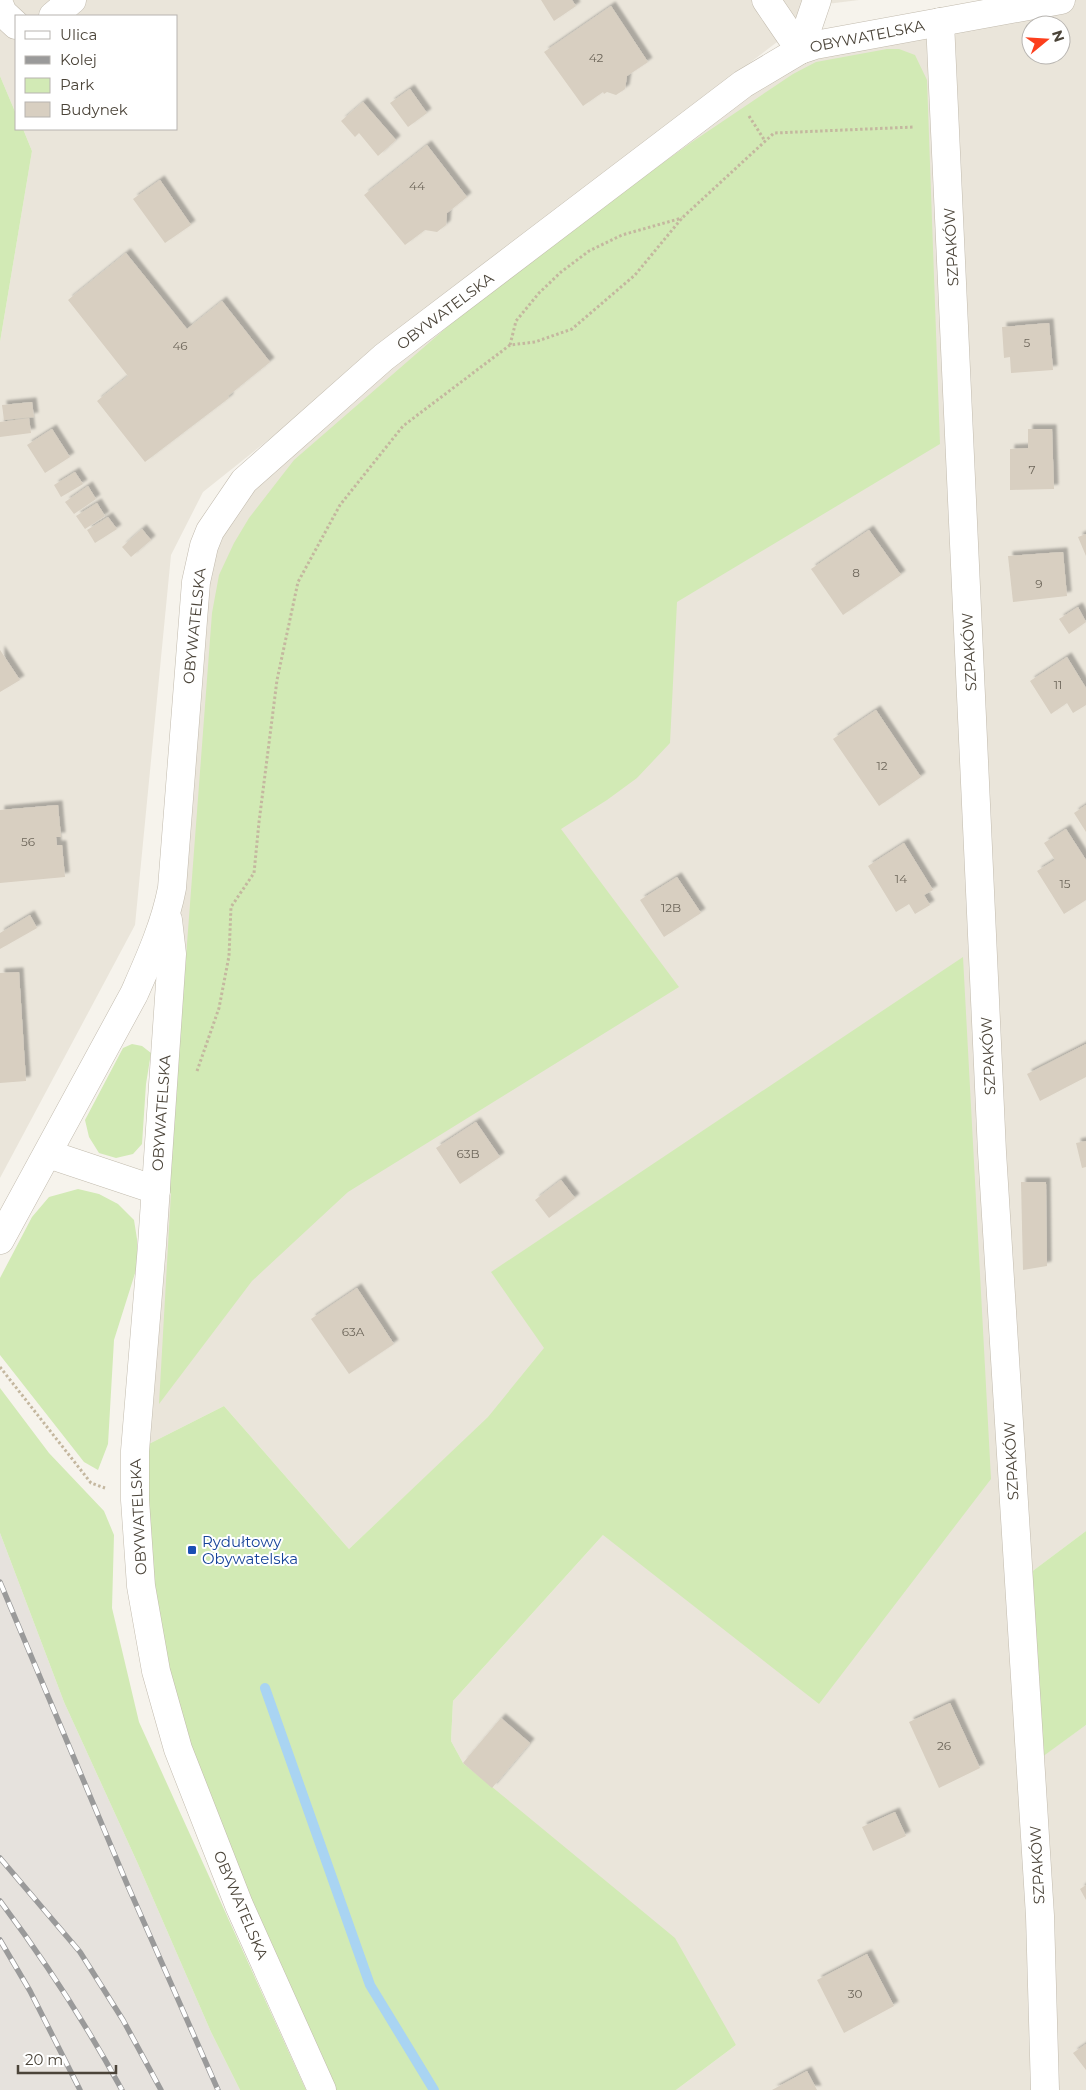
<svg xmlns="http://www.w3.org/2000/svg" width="1086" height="2090" viewBox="0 0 1086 2090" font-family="Montserrat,sans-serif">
	<defs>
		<filter id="shadow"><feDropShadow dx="4.5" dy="-4.5" stdDeviation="1" flood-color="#0004"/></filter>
	</defs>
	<rect width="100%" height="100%" fill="#f6f3ec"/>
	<g fill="#eae5da" fill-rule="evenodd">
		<polygon points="0,0 859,0 827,4 558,209 203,492 171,555 135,925 0,1178 0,342 32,151 23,129 176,129 176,16 16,16 16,114 0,76"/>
		<path d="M1061,0H1086V1531L1018,1582L1031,1764L1086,1725V2090H676L736,2045L492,1788L463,1763L451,1741L453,1701L603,1535L489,1417L349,1549L224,1406L135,1451L196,582L244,481L800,50ZM1031,25H1061V55H1031Z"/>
	</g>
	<polygon fill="#e6e2dd" points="0,1533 64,1702 138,1864 211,2032 240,2090 0,2090"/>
	<g fill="#d2eab5">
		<polygon points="887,49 899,49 915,55 927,80 940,444 677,602 670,743 637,778 607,800 561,829 679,987 348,1192 252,1281 159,1404 171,1193 168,1195 212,613 219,575 234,543 249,518 294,460 513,270 692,142 793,74 816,62"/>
		<polygon points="0,76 16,114 16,129 23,129 32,151 0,342"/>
		<polygon points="963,957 991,1479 819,1704 603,1535 453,1701 451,1741 463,1763 675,1938 736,2045 676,2090 322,2090 178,1749 135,1451 224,1406 349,1549 488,1417 544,1348 491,1272"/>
		<polygon points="132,1044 142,1046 151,1053 146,1084 142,1144 133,1154 116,1158 99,1153 89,1137 85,1120 123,1048"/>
		<polygon points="78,1189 99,1194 118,1204 134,1220 137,1239 137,1267 114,1340 108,1444 98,1470 84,1462 0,1355 0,1278 32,1217 49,1197"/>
		<polygon points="0,1388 49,1453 104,1511 114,1535 112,1608 139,1722 306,2090 240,2090 211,2032 138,1864 64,1702 0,1533"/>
		<polygon points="1086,1531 1086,1725 1031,1765 1018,1582"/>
	</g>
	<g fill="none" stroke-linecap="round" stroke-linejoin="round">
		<polyline stroke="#a9d4f2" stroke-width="10" points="265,1688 370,1985 434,2090"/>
	</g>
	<g fill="#d8cfc1" filter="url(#shadow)">
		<polygon points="541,0 572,0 576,6 554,21"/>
		<polygon points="611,6 648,62 627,76 625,89 616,95 607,92 604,94 603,92 583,106 544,52"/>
		<polygon points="410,89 427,113 408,127 390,103"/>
		<polygon points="363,102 396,140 378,156 359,133 355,137 341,121"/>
		<polygon points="427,145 467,197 447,213 446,225 437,232 425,230 405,245 364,195"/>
		<polygon points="160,180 191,225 165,243 133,199"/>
		<polygon points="126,253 187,329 222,301 270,362 228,396 229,398 145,462 97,401 128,376 68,300"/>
		<polygon points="1049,323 1053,370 1011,373 1010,357 1004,358 1002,327"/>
		<polygon points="32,402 34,417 4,420 2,405"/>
		<polygon points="29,418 31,433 0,437 0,422"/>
		<polygon points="52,429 70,457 45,473 27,445"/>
		<polygon points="1028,429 1052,429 1054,489 1010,490 1010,449 1028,448"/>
		<polygon points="75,472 83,484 61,497 54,485"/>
		<polygon points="88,486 96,499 74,514 65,502"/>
		<polygon points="97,503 105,516 85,529 76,516"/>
		<polygon points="108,517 117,529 95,543 87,530"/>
		<polygon points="142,529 151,540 131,557 122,547"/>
		<polygon points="869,530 901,575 843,615 811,569"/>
		<polygon points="1086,534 1086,556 1078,537"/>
		<polygon points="1063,552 1067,596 1013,602 1008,556"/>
		<polygon points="1078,607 1086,622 1069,634 1059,619"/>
		<polygon points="0,650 20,680 0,692"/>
		<polygon points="1067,657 1086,688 1086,705 1073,713 1067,703 1051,714 1030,681"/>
		<polygon points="876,710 921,777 879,806 833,739"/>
		<polygon points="58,805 61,837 56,837 57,845 62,845 65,877 0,883 0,810"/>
		<polygon points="1086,805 1086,832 1074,813"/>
		<polygon points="1066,829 1086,860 1086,900 1064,914 1037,871 1055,860 1044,843"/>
		<polygon points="904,843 933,890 924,895 930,905 915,914 909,904 896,912 868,866"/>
		<polygon points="677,877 701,913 664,937 640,900"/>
		<polygon points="30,915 37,928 0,949 0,933"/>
		<polygon points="19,972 26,1081 0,1083 0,973"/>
		<polygon points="1086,1044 1086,1077 1040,1101 1027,1074"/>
		<polygon points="476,1122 500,1157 460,1184 436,1148"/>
		<polygon points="1086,1141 1086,1167 1082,1168 1076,1143"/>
		<polygon points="561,1180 575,1198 549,1218 535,1200"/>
		<polygon points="1021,1182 1046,1182 1047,1266 1023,1270"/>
		<polygon points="357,1288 394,1344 349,1374 311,1319"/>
		<polygon points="950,1703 980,1768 939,1788 909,1722"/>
		<polygon points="501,1718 530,1743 492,1788 463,1763"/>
		<polygon points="895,1812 906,1836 873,1851 862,1827"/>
		<polygon points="1086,1885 1086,1900 1080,1889"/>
		<polygon points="867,1954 894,2006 844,2033 817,1980"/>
		<polygon points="1086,2044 1086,2070 1073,2053"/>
		<polygon points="807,2071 817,2090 772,2090"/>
	</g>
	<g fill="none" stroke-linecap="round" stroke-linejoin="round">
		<defs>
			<g id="minor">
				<polyline points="766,0 800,50"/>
				<polyline points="0,6 3,13 16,25"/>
				<polyline points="53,16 72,0"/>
				<polyline points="940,22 992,1152 1040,1916 1045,2090"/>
				<polyline points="800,50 817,0"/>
				<polyline points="168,920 172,954 152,1245 135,1451 135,1500 141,1586 156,1671 178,1749 239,1905 322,2090"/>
				<polyline points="48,1154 156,1190"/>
				<path d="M0,1240L134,994C149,960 165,925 172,888L196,582L204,546L210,531L244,481L384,357L743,84L800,50L815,45L1061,0"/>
			</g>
		</defs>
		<use href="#minor" stroke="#c2bbae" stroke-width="29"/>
		<g stroke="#c4b79f" stroke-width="3" stroke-dasharray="2.5 2.5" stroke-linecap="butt">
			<polyline points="749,116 765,141"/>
			<polyline points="510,345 516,321 539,293 561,272 589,251 622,235 682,218"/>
			<polyline points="197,1071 219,1008 229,956 231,907 254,873 259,822 277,680 298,582 340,505 403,426 510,345 535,342 572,329 635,275 682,218 774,133 914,127"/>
			<polyline points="0,1367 91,1483 105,1488"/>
		</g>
		<use href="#minor" stroke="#fff" stroke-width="28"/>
		<defs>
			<g id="rail">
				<polyline points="0,1582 127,1884 218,2090"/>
				<polyline points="0,1858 80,1952 123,2020 161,2090"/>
				<path d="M0,1901C45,1961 86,2024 122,2090"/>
				<polyline points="0,1940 30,1991 80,2090"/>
			</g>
		</defs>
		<use href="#rail" stroke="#9a9a9a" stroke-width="5.5"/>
		<use href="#rail" stroke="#fff" stroke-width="4" stroke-dasharray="11" stroke-linecap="butt"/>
	</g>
	<rect fill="#1a4fb4" stroke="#fff" stroke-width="2" x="187" y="1545" width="10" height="10" rx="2.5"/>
	<g text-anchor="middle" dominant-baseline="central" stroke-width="4" stroke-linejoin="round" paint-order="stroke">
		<g font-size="12" fill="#6e675b">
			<text x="596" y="57">42</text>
			<text x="417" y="185">44</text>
			<text x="1027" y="342">5</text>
			<text x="180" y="345">46</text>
			<text x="1032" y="469">7</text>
			<text x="856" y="572">8</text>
			<text x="1039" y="583">9</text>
			<text x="1058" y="684">11</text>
			<text x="882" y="765">12</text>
			<text x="28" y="841">56</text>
			<text x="901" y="878">14</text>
			<text x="1065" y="883">15</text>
			<text x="671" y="907">12B</text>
			<text x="468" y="1153">63B</text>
			<text x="353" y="1331">63A</text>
			<text x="944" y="1745">26</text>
			<text x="855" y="1993">30</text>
		</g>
		<g font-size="15" fill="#4b4439" stroke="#fff">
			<text transform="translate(867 36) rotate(-11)">OBYWATELSKA</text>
			<text transform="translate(951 247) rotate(-93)">SZPAKÓW</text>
			<text transform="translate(445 311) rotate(-37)">OBYWATELSKA</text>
			<text transform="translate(194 626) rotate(-84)">OBYWATELSKA</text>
			<text transform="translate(969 652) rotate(-93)">SZPAKÓW</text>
			<text transform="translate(988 1056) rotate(-93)">SZPAKÓW</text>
			<text transform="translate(161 1113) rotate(-86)">OBYWATELSKA</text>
			<text transform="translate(1011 1461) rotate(-93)">SZPAKÓW</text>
			<text transform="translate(138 1517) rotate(-93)">OBYWATELSKA</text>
			<text transform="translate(1037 1865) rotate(-93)">SZPAKÓW</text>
			<text transform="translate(241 1905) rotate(67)">OBYWATELSKA</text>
		</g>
		<g font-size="15" fill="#164399" stroke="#fff" text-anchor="start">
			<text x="202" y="1541">Rydułtowy<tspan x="202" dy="17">Obywatelska</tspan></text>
		</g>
	</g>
	<rect x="15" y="15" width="162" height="115" fill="#ffffff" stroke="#b7b4b0"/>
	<rect x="25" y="31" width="25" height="8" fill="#ffffff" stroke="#b7b4b0"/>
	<text x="60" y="40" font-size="15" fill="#4b4439">Ulica</text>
	<rect x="25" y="56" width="25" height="8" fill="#9a9a9a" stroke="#b7b4b0"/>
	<text x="60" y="65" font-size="15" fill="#4b4439">Kolej</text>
	<rect x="25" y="78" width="25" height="15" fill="#d2eab5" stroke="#b7b4b0"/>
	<text x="60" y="90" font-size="15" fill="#4b4439">Park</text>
	<rect x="25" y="102" width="25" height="15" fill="#d8cfc1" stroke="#b7b4b0"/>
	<text x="60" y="115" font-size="15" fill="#4b4439">Budynek</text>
	<g transform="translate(1046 40) rotate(72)"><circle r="24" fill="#ffffff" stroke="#b7b4b0"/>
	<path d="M0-4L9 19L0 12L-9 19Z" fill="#fc3f1d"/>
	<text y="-8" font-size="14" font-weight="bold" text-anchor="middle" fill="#4b4439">N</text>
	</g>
	<path d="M18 2065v8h98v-8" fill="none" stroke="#4b4439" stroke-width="2.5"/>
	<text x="25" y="2065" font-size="15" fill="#4b4439" stroke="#ffffff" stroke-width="4" paint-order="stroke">20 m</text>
</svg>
